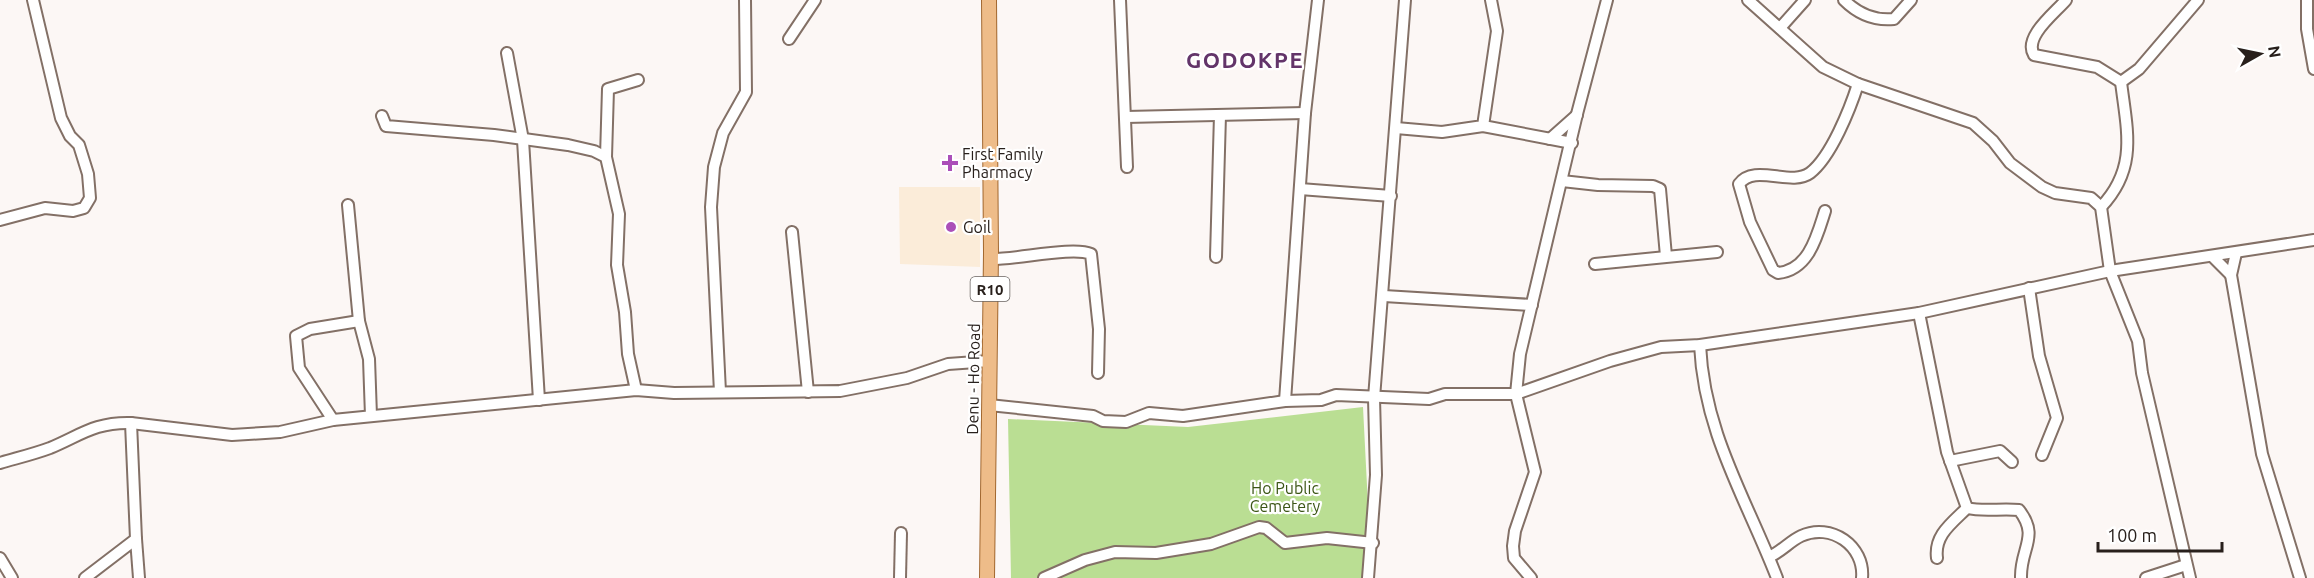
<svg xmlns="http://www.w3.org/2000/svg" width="2314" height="578" viewBox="0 0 2314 578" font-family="Ubuntu,sans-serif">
	<rect width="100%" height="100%" fill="#fcf7f5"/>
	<polygon fill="#fbecd9" points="899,187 980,187 980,267 900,264"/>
	<polygon fill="#bade93" points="1363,407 1369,525 1362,578 1011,578 1008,419 1188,427"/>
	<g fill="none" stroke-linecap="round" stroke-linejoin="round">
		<defs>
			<g id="minor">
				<polyline points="1120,0 1127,167"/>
				<polyline points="1748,0 1823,67 1858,84 1973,123 1993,141 2010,163 2042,187 2055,193 2091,198 2101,207 2110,271 2138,341 2142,373 2190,578"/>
				<path d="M1844,0C1858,14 1874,21 1894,19L1911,0"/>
				<path d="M2066,0C2055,13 2023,37 2034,55L2097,67L2121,82L2139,69L2198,0"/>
				<polyline points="2307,0 2307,29 2314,69"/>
				<polyline points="1780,28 1805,0"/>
				<polyline points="789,39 815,0"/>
				<polyline points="507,53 523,140 539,400"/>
				<polyline points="382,116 386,126 494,135 568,145 594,151 606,157 619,214 617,265 625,312 628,354 636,390"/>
				<polyline points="1126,117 1305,113"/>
				<polyline points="1483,126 1572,143"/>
				<polyline points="1396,128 1442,132 1483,126 1497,31 1491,0"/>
				<polyline points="1550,139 1577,115"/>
				<polyline points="606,157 608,89 638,80"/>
				<polyline points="1562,181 1598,185 1653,186 1660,189 1666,256"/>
				<polyline points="1300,189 1391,196"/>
				<polyline points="348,205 359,321 369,359 371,416"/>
				<path d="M2101,207C2138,168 2127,131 2121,82"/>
				<path d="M1825,211C1817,236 1809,270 1778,273L1773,270L1750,222L1739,184C1754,163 1791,187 1810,173C1831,157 1850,109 1858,84"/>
				<polyline points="0,220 45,208 73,211 84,208 90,198 88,174 79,145 70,136 61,118 33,0"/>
				<polyline points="792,232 808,392"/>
				<polyline points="2236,253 2231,275 2262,454 2300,578"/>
				<polyline points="2212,256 2231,275"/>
				<polyline points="1216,257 1220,115"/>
				<path d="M990,259C1015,260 1073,246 1091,254L1099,329L1098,373"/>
				<polyline points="1595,264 1717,252"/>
				<polyline points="2029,288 2039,356 2057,418 2042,455"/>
				<polyline points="1384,296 1532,305"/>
				<polyline points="1919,313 1947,452 1967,508"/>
				<path d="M1700,345C1704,433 1746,498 1777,578"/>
				<polyline points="720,392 711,207 714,167 723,133 746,92 745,0"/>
				<polyline points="1285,401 1305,113 1318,0"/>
				<polyline points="989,405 1093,416 1103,421 1126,422 1149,413 1183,416 1285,401 1321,400 1336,395 1429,399 1445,394 1516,394 1610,361 1661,347 1700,345 1919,313 2110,271 2314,240"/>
				<polyline points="333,420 299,368 296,336 310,329 359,321"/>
				<polyline points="1950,461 2000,451 2012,462"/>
				<path d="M0,463C17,458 34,454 50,448C81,435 95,422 131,423"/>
				<path d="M1967,508C1984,512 2001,508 2019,510C2040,537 2020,548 2021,578"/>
				<polyline points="136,539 139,578"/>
				<path d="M1769,557C1781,552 1790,541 1801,536C1831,522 1865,546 1862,578"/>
				<polyline points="0,558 12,578"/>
				<path d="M1937,558C1934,535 1952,523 1967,508"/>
				<polyline points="85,578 136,539 131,423 232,435 280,432 333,420 636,390 674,393 840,391 907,378 948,364 990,361"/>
				<polyline points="900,578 901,533"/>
				<polyline points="1044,578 1085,560 1115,552 1156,553 1211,544 1259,527 1266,528 1285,543 1327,538 1373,543"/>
				<polyline points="1368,578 1376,475 1374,398 1405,0"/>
				<polyline points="1531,578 1514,558 1513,546 1515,531 1535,472 1516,394 1520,354 1577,114 1607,0"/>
				<polyline points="2146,578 2186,565"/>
			</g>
			<polyline id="major" points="987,578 991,253 989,0"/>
		</defs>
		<use href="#minor" stroke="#837066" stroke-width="14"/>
		<use href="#major" stroke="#a26830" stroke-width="16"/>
		<use href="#minor" stroke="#fff" stroke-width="10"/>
		<use href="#major" stroke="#eebc89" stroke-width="14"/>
	</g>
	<g fill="#ab4fb9" stroke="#fff" stroke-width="2">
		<path d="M947 154h6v6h6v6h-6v6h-6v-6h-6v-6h6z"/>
		<circle cx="951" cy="227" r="6"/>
	</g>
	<g text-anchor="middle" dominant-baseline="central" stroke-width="4.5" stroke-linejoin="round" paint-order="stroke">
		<rect fill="#fff" stroke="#686360" stroke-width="1.5" x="970.5" y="277" width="39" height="24" rx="4.5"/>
		<g font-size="15" font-weight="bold" fill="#28201c">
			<text x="990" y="289">R10</text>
		</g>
		<g font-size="16" fill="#28201c" stroke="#fff" text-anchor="start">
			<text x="962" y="154">First Family<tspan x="962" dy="18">Pharmacy</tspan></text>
			<text x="963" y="227">Goil</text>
		</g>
		<g font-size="16" fill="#28201c" stroke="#fff">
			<text transform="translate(973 379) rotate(-89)">Denu - Ho Road</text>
		</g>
		<g font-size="16" fill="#3b5515" stroke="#fff">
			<text x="1285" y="488">Ho Public<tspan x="1285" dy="18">Cemetery</tspan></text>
		</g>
		<g font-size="22" font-weight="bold" letter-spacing="1.5" fill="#63356a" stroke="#fff">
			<text x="1245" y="59">GODOKPE</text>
		</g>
	</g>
	<g transform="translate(2260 54) rotate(81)" stroke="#ffffff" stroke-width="4.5" paint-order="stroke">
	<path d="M0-4.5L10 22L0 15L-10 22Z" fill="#28201c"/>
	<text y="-9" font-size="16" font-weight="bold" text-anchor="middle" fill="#28201c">N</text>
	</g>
	<path d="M2098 542v9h124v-9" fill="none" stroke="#28201c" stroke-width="3"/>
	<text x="2107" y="542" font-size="18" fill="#28201c" stroke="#ffffff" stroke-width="4.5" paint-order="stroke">100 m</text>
</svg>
